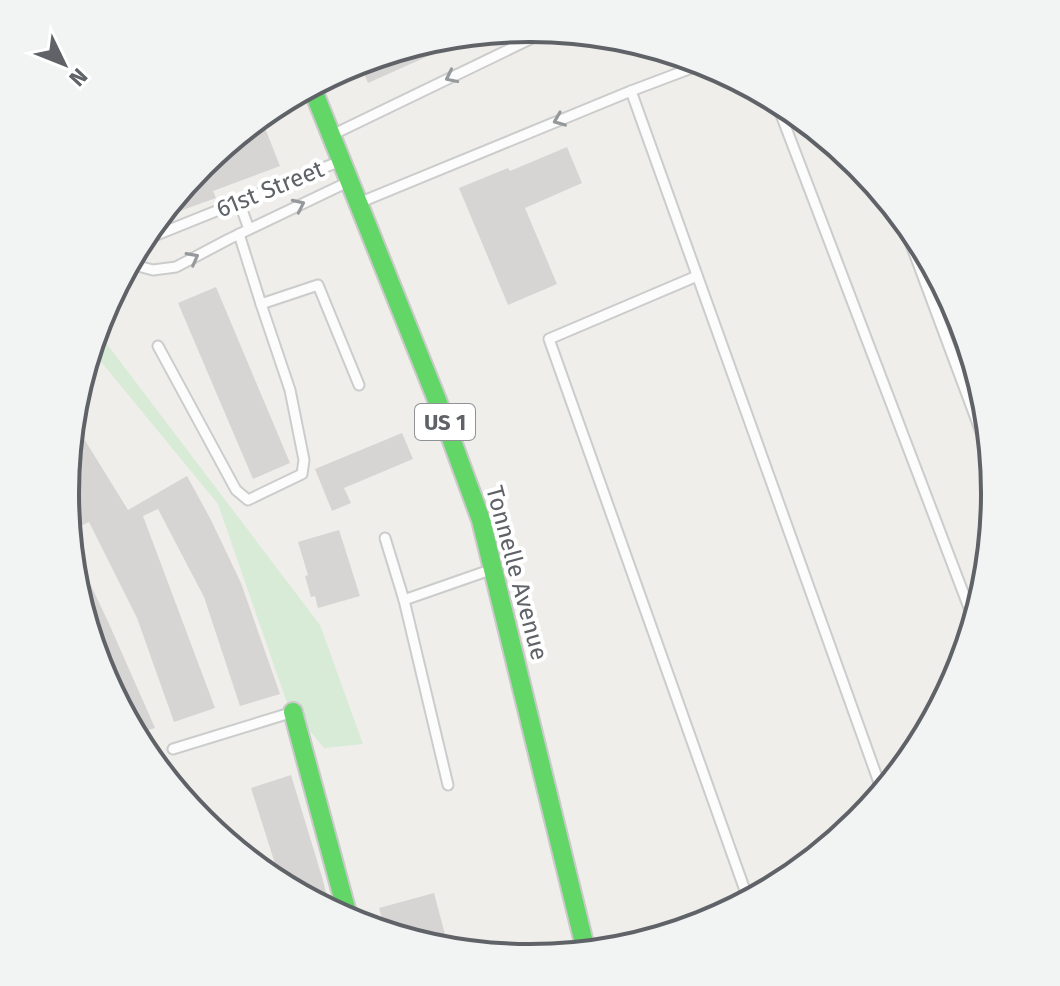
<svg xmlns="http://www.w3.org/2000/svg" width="1060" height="986" viewBox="0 0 1060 986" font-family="'Fira Sans',sans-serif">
	<rect width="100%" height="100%" fill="#efeeea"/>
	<polygon fill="#d8ebd6" points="97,331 320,625 363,744 324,748 287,703 218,504 93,352"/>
	<g fill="#d6d5d3">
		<polygon points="433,47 435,53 368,83 359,62"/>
		<polygon points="263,123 280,166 213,191 216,198 166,216 202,164"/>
		<polygon points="567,147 582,183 525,208 557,284 508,305 459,188 508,168 510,171"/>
		<polygon points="216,287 290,463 253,479 178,303"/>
		<polygon points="78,429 128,510 187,476 211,520 241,583 280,694 240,706 204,597 158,509 143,516 215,708 174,722 137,618 89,522 72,530 68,508 77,505 66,486"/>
		<polygon points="402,433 413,459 344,488 351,503 332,511 315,469"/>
		<polygon points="339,530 360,596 318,608 315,596 311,597 305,576 308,575 298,542"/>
		<polygon points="88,579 110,626 155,728 142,732 100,671 82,580"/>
		<polygon points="291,775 322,877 330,908 278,873 251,788"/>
		<polygon points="434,893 447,942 385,929 379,908"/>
	</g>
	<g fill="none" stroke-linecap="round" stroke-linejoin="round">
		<defs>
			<g id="lane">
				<polyline points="631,91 881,788"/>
				<polyline points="780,112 971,613"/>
				<polyline points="334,134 547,31"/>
				<polyline points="239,202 249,229"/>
				<polyline points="361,202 631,91 705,63"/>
				<polyline points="239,234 261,304 318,285 359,385"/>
				<polyline points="154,236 338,162"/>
				<polyline points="909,239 985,443"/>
				<polyline points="134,265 153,270 176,267 229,239 346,183"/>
				<polyline points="697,276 549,339 747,896"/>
				<polyline points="158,346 236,490 248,500 302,474 304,460 290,390 261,304"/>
				<polyline points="385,538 404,600"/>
				<polyline points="173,749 290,713"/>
				<polyline points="448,785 404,600 490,570"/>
			</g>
			<g id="fast">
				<polyline points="313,90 437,400 481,520 585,947"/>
				<polyline points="293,712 349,920"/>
			</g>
		</defs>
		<use href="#lane" stroke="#cbcccc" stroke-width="13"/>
		<use href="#fast" stroke="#cacacb" stroke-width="22"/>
		<use href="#lane" stroke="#fdfcfc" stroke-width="9"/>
		<use href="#fast" stroke="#63d668" stroke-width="18"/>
	</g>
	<defs><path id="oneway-chevron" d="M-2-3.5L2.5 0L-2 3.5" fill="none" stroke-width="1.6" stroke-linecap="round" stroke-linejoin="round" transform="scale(2)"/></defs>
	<g stroke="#96999c">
		<use href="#oneway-chevron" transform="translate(451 77) rotate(154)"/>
		<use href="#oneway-chevron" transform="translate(559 120) rotate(158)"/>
		<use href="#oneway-chevron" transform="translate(299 205) rotate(-25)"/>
		<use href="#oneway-chevron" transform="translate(193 258) rotate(-28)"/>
	</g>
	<g text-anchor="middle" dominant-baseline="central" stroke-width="8" stroke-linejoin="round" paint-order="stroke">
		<rect fill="#fff" stroke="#8f9295" stroke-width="2" x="415" y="404" width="60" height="36" rx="6"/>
		<g font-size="22" font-weight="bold" fill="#5f6368">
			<text x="445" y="422">US 1</text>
		</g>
		<g font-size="24" fill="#5f6368" stroke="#fff">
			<text transform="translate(270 189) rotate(-22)">61st Street</text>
			<text transform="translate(517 573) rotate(75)">Tonnelle Avenue</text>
		</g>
	</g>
	<path d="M0 0H1060V986H0ZM79 493a451 451 0 1 1 902 0a451 451 0 1 1-902 0Z" fill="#f2f3f3" fill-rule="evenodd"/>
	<path fill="none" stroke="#5f6368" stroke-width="4" d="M79 493a451 451 0 1 1 902 0a451 451 0 1 1-902 0Z"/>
	<g transform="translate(64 64) rotate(133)" stroke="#ffffff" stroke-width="6" paint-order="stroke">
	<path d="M0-6L14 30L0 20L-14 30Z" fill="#5f6368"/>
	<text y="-12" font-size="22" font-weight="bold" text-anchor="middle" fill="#5f6368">N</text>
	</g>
</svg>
